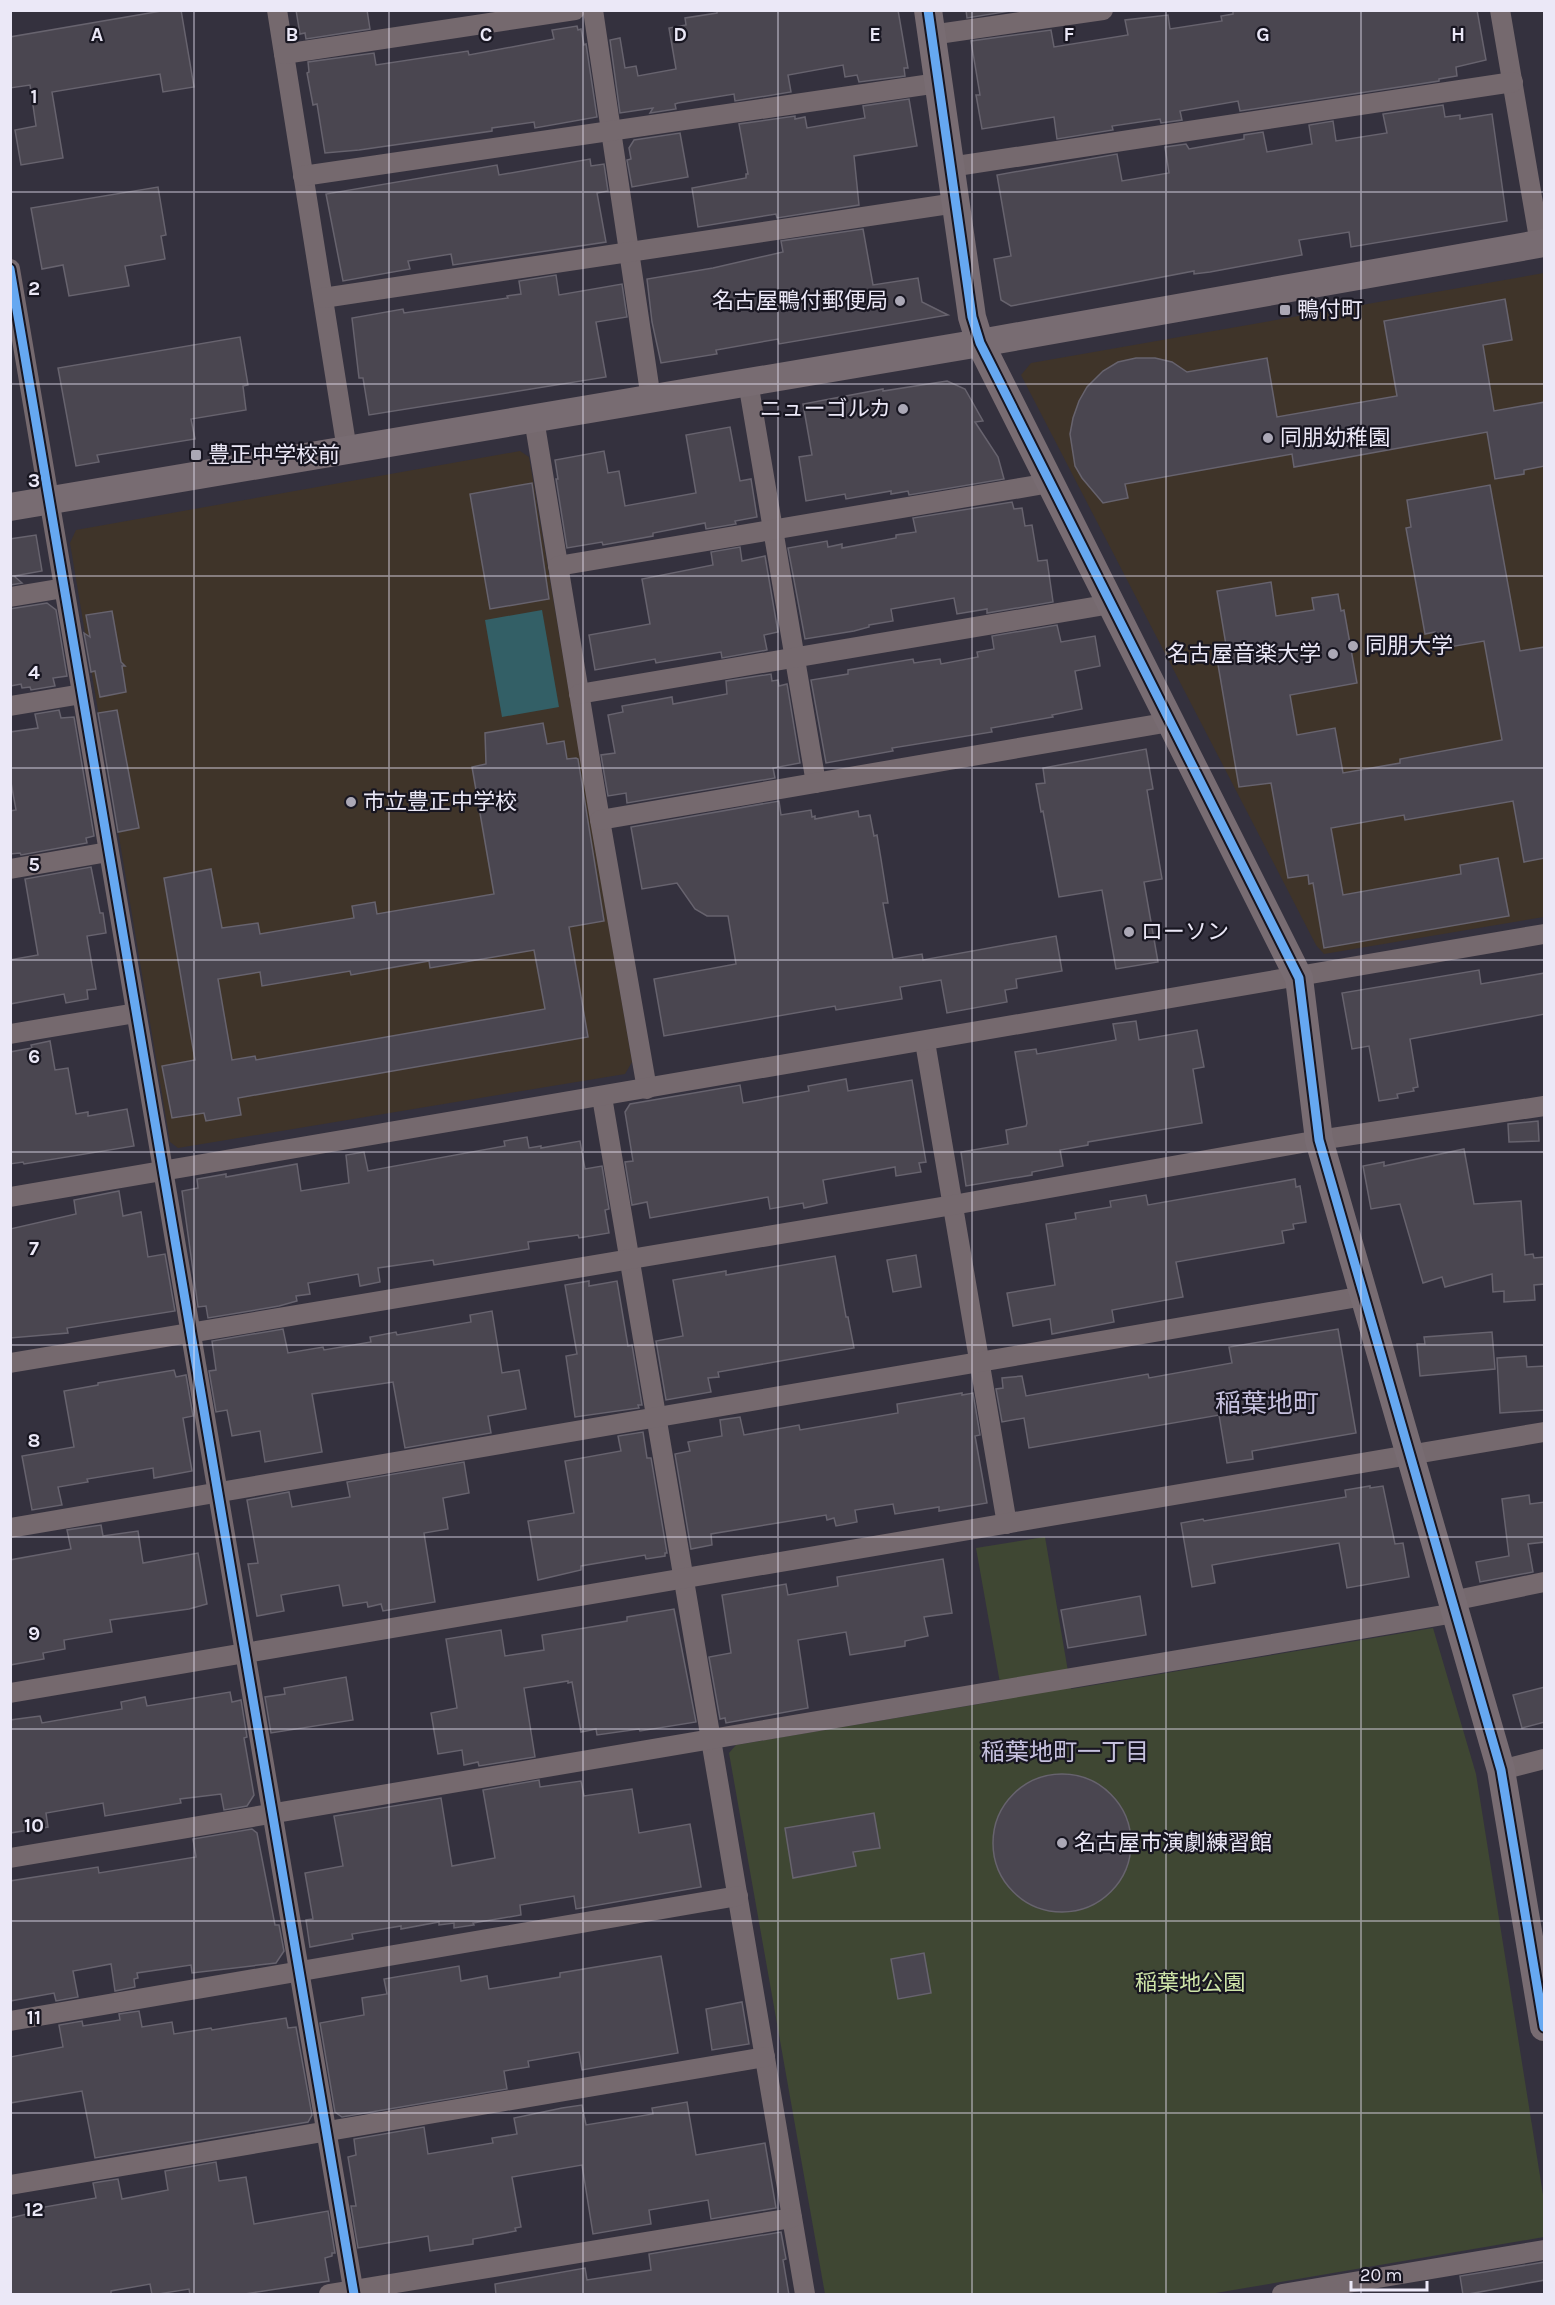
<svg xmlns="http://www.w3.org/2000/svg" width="1555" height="2305" viewBox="0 0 1555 2305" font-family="Karla,'Noto Sans JP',sans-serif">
	<rect width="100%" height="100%" fill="#34313e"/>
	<g fill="#3f3429">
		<polygon points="1544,273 1544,917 1324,954 1316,945 1021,375 1031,363"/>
		<polygon points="520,451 529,457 632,1062 625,1074 178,1148 170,1142 70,543 76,530"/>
	</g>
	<polygon fill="#3f4733" points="1045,1537 1071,1689 1433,1628 1476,1774 1544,2201 1544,2237 1210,2294 825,2294 729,1753 736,1745 1003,1700 976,1548"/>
	<polygon fill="#335f66" points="542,610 559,707 502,717 485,620"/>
	<g fill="#4a4650" stroke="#67636e" stroke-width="1.5" fill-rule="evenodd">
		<polygon points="167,10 181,10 194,87 163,92 160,74 52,92 63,158 21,165 15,130 36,126 30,85 10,88 10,37"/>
		<polygon points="296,10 367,10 370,29 306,39 305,33 300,34"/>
		<polygon points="717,10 898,10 908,68 904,68 905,76 859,82 857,75 845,77 843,65 788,75 791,92 735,101 734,94 678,103 675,104 676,109 650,113 653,108 620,113 610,40 620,38 625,68 636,66 638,76 676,69 669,28 686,25 685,18 717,13"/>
		<polygon points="966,10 1016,10 967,18"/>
		<polygon points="1233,10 1477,10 1486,60 1456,67 1457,76 1439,79 1439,81 1240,111 1238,101 1180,111 1182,120 1161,123 1160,119 1112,126 1113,130 1057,139 1054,117 982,129 976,95 980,95 971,41 1051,30 1054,47 1128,35 1125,20 1168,15 1170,29 1222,21 1221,16 1233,14"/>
		<polygon points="577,26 578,30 581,29 584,45 586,44 597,117 535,128 534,122 492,128 492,131 359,150 325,153 317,104 313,105 307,73 309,72 308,62 374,53 376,65 468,51 469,55 554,39 552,30"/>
		<polygon points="909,99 917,146 854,156 859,205 777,218 776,214 698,227 692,188 746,178 746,174 748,174 739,124 795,116 795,119 805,117 807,128 865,118 863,106"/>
		<polygon points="1443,105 1445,117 1460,115 1460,119 1492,114 1507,221 1351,247 1349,232 1299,240 1302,255 1210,272 1194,274 1194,271 1011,306 1001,300 994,259 1011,256 997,175 1117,154 1122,181 1169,173 1165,147 1186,144 1189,149 1244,139 1244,135 1263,132 1267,152 1312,144 1309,125 1333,121 1336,141 1387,133 1383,114"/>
		<polygon points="680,133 688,177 632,187 627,160 631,159 629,148 634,140"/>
		<polygon points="590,159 591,166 604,164 608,191 597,193 606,242 453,265 451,254 408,261 410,269 343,281 326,194 497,165 499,175"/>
		<polygon points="158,187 166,235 161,236 165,259 125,266 129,286 69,296 63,265 42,269 31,208"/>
		<polygon points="863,229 873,285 918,278 922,302 948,315 779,344 778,339 716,350 717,354 661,363 652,322 647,279 713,268 783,252 781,241"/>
		<polygon points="556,275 559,295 622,284 627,317 596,322 606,377 369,415 363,378 359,378 352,318 403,309 404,313 508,298 507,296 521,294 519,281"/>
		<polygon points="1505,299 1512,340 1483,345 1494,411 1545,402 1545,466 1524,470 1524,474 1495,479 1487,432 1294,467 1292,454 1125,484 1128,498 1103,503 1082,478 1075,466 1070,434 1073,418 1079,401 1087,387 1103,371 1118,362 1136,358 1155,358 1172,362 1187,372 1267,358 1277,417 1397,396 1384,321"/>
		<polygon points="240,337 248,385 243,386 246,410 191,419 195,439 97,455 99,462 76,466 58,368"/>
		<polygon points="947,381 965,389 983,421 975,422 998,457 1004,479 909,495 908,491 891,494 891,491 846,499 845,494 806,501 799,457 812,455 803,404 883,389 883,391"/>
		<polygon points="730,427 740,481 751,479 757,517 735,521 736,524 706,529 705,523 653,533 653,536 603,545 602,542 567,548 556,479 558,479 555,460 604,451 608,473 619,471 625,506 696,493 686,435"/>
		<polygon points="532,483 549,599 490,609 470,494"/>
		<polygon points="1490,485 1520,651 1545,647 1545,858 1524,862 1513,801 1405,820 1404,815 1331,828 1343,895 1461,874 1460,865 1498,858 1509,916 1324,948 1313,883 1309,884 1308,875 1288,878 1271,783 1239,787 1216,653 1227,651 1217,591 1271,582 1276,616 1314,610 1312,598 1338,594 1341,611 1344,610 1357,683 1290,695 1297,735 1335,728 1343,773 1400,763 1400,759 1502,740 1484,641 1438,649 1435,632 1425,634 1406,528 1411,527 1407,500"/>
		<polygon points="1012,502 1014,509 1022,508 1025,526 1032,525 1038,561 1047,560 1053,602 987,613 987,609 957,614 954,598 891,609 893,621 869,625 869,627 854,631 805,639 788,548 827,541 828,547 842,544 842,548 896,538 896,535 916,532 913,518"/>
		<polygon points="36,535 42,571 14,576 22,583 10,585 10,539"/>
		<polygon points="740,547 742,561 765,556 778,632 764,635 767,650 722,658 721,652 656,663 655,659 595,670 589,635 650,624 642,579 713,565 711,552"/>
		<polygon points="47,603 56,610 67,676 53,678 55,686 31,690 30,687 22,688 21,684 10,686 10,609"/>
		<polygon points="112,611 121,662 125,666 122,666 126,692 100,697 95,671 91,672 84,633 90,637 86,615"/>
		<polygon points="1057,625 1061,642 1095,636 1100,666 1075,671 1082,709 1052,715 1053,717 991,728 992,732 892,748 893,751 826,763 811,680 848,674 848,670 913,659 914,663 940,659 941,664 978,657 977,652 994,649 992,636"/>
		<polygon points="771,674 772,681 778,680 779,686 787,684 800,763 773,768 775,778 627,803 626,793 608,796 601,755 615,753 608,715 623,712 622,706 672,697 673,704 727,694 726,681"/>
		<polygon points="59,710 61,718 74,717 94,836 86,838 87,843 21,855 20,853 10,854 10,811 16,810 10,777 10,732 38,728 35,714"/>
		<polygon points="117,710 139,828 118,832 98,713"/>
		<path d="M543,723L547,744L564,741L567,759L576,758L578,759L604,921L569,927L588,1037L238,1098L241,1115L206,1121L204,1113L172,1118L162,1066L195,1060L164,878L211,869L222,928L258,923L260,934L354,918L352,906L375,902L377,914L494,894L472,767L486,764L485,733ZM534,950L545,1009L256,1060L255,1056L232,1060L218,979L260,972L262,986L350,971L351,975L429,961L430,968Z"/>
		<polygon points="1146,749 1153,789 1147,790 1162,879 1144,882 1158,962 1116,969 1102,890 1059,897 1043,811 1041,812 1036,784 1045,783 1043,768"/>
		<polygon points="779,801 781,815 811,810 812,817 815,816 815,819 858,811 859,817 870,815 874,836 877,835 881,859 888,903 883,903 893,959 922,954 923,960 1056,936 1062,971 1016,979 1017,988 1005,990 1007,1002 947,1013 941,980 900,987 902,999 836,1010 835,1006 664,1036 654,979 736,964 728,916 707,916 695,909 677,883 642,889 631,827"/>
		<polygon points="91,867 100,913 103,913 106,933 87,936 96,989 87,990 88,999 66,1003 64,994 10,1004 10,960 38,955 25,879"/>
		<polygon points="1479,970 1481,984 1545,973 1545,1014 1410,1039 1418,1087 1413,1088 1414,1091 1397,1094 1398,1098 1379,1101 1369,1046 1352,1049 1342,993"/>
		<polygon points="1136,1021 1139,1040 1197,1030 1204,1067 1193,1069 1202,1123 1088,1142 1088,1145 1060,1150 1063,1166 1032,1172 1032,1175 966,1186 961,1152 1008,1144 1006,1130 1026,1126 1027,1123 1015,1052 1036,1049 1037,1054 1116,1040 1113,1024"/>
		<polygon points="50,1041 55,1070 68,1068 76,1114 88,1112 88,1116 127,1109 134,1146 24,1164 23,1162 10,1164 10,1052 32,1048 31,1045"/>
		<polygon points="846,1079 848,1091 912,1080 926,1162 919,1163 921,1172 896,1176 895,1167 823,1180 827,1203 804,1208 803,1203 770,1209 768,1197 650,1218 647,1202 632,1205 625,1162 633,1161 625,1112 630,1104 740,1085 743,1103 809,1091 808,1086"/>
		<polygon points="1538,1121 1539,1141 1509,1142 1508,1124"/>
		<polygon points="527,1137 529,1148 541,1146 541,1148 580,1141 585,1169 602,1166 609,1209 605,1210 609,1233 579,1238 578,1235 528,1242 529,1249 434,1265 433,1260 378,1268 380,1282 360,1286 358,1274 308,1283 310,1294 296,1296 297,1301 279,1306 208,1318 206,1306 198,1307 182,1191 198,1188 197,1179 226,1174 226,1177 297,1164 301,1191 349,1183 346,1155 364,1152 368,1171 505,1146 504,1141"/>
		<polygon points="1464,1149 1474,1204 1521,1201 1525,1255 1533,1254 1534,1258 1545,1257 1545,1284 1534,1285 1535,1300 1504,1302 1504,1291 1493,1292 1492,1274 1445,1287 1442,1277 1423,1283 1400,1204 1371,1209 1363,1166 1384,1162 1384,1166"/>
		<polygon points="1295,1179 1296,1187 1300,1186 1306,1222 1293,1224 1294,1229 1282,1231 1284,1243 1176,1262 1183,1297 1112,1310 1114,1322 1052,1334 1050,1319 1013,1326 1007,1293 1055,1285 1046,1224 1076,1219 1075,1213 1111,1207 1110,1201 1146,1195 1148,1205"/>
		<polygon points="119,1191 123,1216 141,1212 148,1257 165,1254 175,1311 67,1328 68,1333 10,1338 10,1229 76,1214 74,1200"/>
		<polygon points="916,1255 921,1287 893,1292 887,1260"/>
		<polygon points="835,1256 846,1317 848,1317 854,1348 718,1372 719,1377 708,1378 711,1392 666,1400 656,1341 683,1336 673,1280 726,1271 726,1275"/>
		<polygon points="589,1281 589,1286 617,1281 628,1346 632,1345 642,1405 638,1405 639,1408 575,1417 566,1356 577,1354 565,1285"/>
		<polygon points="492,1311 502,1373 519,1370 526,1409 488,1416 491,1433 405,1448 393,1382 312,1394 322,1452 265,1462 260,1431 232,1436 227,1410 216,1412 209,1371 216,1370 212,1341 283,1329 288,1353 323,1347 324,1350 371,1342 370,1337 396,1332 397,1335 471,1322 470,1315"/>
		<polygon points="1338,1329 1356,1433 1252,1451 1253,1459 1227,1463 1219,1415 1029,1448 1024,1418 1002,1422 996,1389 1003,1388 1002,1378 1022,1376 1026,1396 1148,1374 1149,1378 1232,1363 1229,1347"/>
		<polygon points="1492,1332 1495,1369 1420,1376 1417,1344 1425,1344 1424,1337"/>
		<polygon points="1526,1356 1527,1367 1545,1366 1545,1410 1500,1413 1497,1358"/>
		<polygon points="174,1370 176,1377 186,1375 193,1416 183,1418 192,1471 154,1478 153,1468 87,1479 88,1482 58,1487 62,1505 32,1510 22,1456 74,1447 64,1391 98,1385 98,1383"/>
		<polygon points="962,1393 962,1395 973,1393 980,1435 975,1436 987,1503 939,1511 939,1507 895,1514 893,1504 855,1510 857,1522 836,1526 834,1518 827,1520 826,1515 711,1534 712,1545 691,1549 675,1454 690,1451 688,1442 722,1436 720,1420 740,1417 744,1435 799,1425 800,1430 898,1413 897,1404"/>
		<polygon points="643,1432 647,1458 651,1458 667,1553 665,1553 665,1556 646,1559 645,1555 581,1566 581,1570 538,1580 528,1521 574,1513 565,1461 621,1451 618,1436"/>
		<polygon points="464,1462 469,1493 443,1498 448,1529 424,1533 435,1602 383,1611 381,1604 368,1607 367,1602 343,1606 339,1585 281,1595 284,1611 257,1616 248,1564 258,1563 247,1500 289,1492 292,1507 350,1497 347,1482"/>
		<polygon points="1370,1486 1370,1488 1383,1486 1395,1544 1403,1543 1409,1577 1347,1588 1339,1543 1212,1565 1215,1583 1192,1587 1181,1523 1203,1519 1204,1521 1346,1497 1345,1490"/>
		<polygon points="1529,1495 1530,1504 1545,1502 1545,1542 1528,1544 1533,1572 1480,1582 1476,1562 1509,1556 1502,1499"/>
		<polygon points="101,1525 103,1536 138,1531 143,1563 198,1553 207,1604 189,1609 110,1620 112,1632 64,1640 65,1649 43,1653 44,1659 10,1665 10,1560 71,1549 67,1530"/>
		<polygon points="943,1559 952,1613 924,1617 928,1636 905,1641 905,1646 850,1655 846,1632 798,1640 808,1708 726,1723 725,1718 720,1719 709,1657 731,1653 722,1595 786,1584 788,1595 838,1586 837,1577"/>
		<polygon points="1140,1596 1146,1635 1068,1648 1061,1610"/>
		<polygon points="674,1609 696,1722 640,1731 639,1729 597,1735 596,1729 581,1732 572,1682 568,1683 568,1681 524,1688 535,1757 479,1766 478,1762 464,1765 462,1750 438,1754 431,1713 457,1708 446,1639 501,1630 505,1656 544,1650 542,1635 627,1621 627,1617"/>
		<polygon points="346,1677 353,1720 271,1733 265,1697 285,1694 284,1688"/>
		<polygon points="1545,1687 1545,1722 1522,1728 1513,1695"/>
		<polygon points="230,1692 232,1702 241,1700 247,1737 244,1738 254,1795 247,1806 224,1810 221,1794 180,1799 181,1803 105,1816 103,1803 46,1813 48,1827 10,1833 10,1720 40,1716 42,1723 122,1709 121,1702 145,1697 147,1706"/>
		<circle cx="1062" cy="1843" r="69"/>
		<polygon points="539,1780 540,1787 581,1781 584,1796 632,1789 639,1833 690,1824 701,1887 576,1909 574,1896 520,1905 521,1915 473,1923 474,1925 454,1928 454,1923 439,1925 439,1922 401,1929 401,1926 352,1934 353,1939 310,1947 306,1920 313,1919 305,1873 343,1866 334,1816 441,1798 452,1866 495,1858 483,1790"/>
		<polygon points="874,1813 880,1848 853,1852 856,1866 793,1878 785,1828"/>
		<polygon points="252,1829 257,1833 275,1925 279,1925 284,1951 276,1963 192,1973 191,1965 137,1973 138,1978 134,1979 135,1987 115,1991 111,1964 73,1971 78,1997 56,2001 54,1993 10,2001 10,1881 98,1867 99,1873 196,1857 193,1839"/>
		<polygon points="924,1953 931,1993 898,1999 891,1959"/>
		<polygon points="661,1956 678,2053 582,2070 579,2052 528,2061 529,2067 504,2071 507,2089 342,2117 335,2112 320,2023 364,2015 362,1998 387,1994 384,1979 459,1966 461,1981 487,1976 489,1989 560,1977 560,1973"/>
		<polygon points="742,2002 749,2044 712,2050 706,2009"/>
		<polygon points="139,2011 142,2027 172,2022 174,2034 211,2028 212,2030 286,2018 288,2028 296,2027 312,2115 308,2122 95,2158 82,2091 10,2103 10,2057 63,2047 59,2025 82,2021 83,2026 120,2020 119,2014"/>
		<polygon points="687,2102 696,2155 765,2143 776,2208 711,2219 708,2200 649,2210 651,2224 593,2234 582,2165 512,2177 521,2227 515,2228 516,2231 473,2239 473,2244 430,2251 428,2236 358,2248 351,2206 356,2206 348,2157 356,2155 354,2139 424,2127 428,2154 493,2143 492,2138 517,2134 514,2118 562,2108 582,2105 586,2125 653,2114 652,2108"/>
		<polygon points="216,2162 219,2181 246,2177 254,2224 328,2211 335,2253 332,2253 332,2256 325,2258 329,2281 238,2295 190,2295 189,2289 152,2295 150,2284 111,2291 111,2295 10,2295 10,2218 40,2211 39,2208 96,2198 93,2183 99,2182 118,2179 122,2199 168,2190 165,2171"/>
		<polygon points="781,2232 786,2259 783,2260 789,2295 496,2295 495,2284 585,2268 587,2280 651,2270 649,2254"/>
		<polygon points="1545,2262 1545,2280 1463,2295 1460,2276"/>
	</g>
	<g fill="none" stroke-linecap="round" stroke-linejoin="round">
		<g stroke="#75696e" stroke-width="20">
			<polyline points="277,10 347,450"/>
			<polyline points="593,10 651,399"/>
			<polyline points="1500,10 1540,244"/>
			<polyline points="931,35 1103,10"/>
			<polyline points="284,54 575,10"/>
			<polyline points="950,167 1513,82"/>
			<polyline points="303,176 938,83"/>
			<polyline points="10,269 354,2294"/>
			<polyline points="323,298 956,203"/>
			<polyline points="748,382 816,783"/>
			<polyline points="534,419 600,820 647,1089"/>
			<polyline points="558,566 1050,483"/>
			<polyline points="10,597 64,588"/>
			<polyline points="579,694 1111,604"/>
			<polyline points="10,706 82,694"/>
			<polyline points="600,820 1170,722"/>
			<polyline points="10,869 108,852"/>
			<polyline points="10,1034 136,1013"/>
			<polyline points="925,1042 1007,1524"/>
			<polyline points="602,1097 805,2294"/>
			<polyline points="10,1197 1544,934"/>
			<polyline points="10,1363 953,1205 1319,1140 1544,1106"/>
			<polyline points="10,1528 1364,1296"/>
			<polyline points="1452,1601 1544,1582"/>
			<polyline points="10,1693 1544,1432"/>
			<polyline points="1501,1770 1544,1759"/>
			<polyline points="10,1858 1455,1613"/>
			<polyline points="10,2021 738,1896"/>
			<polyline points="10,2185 765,2057"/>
			<polyline points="329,2294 792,2218"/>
			<polyline points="1282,2294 1544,2250"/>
		</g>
		<g stroke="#786c72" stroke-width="28">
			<polyline points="928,10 972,317 980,343 1299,978 1319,1140 1501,1770 1544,2027"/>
			<polyline points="10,507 980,343 1544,243"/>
		</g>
		<defs>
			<g id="cycleway">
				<polyline points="928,10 972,317 980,343 1299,978 1319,1140 1501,1770 1544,2027"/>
				<polyline points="10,269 354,2294"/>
			</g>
		</defs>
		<use href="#cycleway" stroke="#181621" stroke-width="13"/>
		<use href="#cycleway" stroke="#66a8f1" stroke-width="9"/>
	</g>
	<path fill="none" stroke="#ebe8f7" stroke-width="1.5" stroke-opacity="0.55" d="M194,10V2294M389,10V2294M583,10V2294M778,10V2294M972,10V2294M1166,10V2294M1361,10V2294M10,192H1544M10,384H1544M10,576H1544M10,768H1544M10,960H1544M10,1152H1544M10,1345H1544M10,1537H1544M10,1729H1544M10,1921H1544M10,2113H1544"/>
	<g fill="#aba8b6" stroke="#181621" stroke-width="2">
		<circle cx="900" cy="301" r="6"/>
		<rect x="1279" y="304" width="12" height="12" rx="3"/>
		<circle cx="903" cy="409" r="6"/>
		<circle cx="1268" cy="438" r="6"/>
		<rect x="190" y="449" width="12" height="12" rx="3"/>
		<circle cx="1353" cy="646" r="6"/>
		<circle cx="1333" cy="654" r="6"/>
		<circle cx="351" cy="802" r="6"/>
		<circle cx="1129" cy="932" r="6"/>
		<circle cx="1062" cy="1843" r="6"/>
	</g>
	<g text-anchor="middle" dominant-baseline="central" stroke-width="4.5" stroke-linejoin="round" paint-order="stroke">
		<g font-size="22" fill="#ebe8f7" stroke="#181621" text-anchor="start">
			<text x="888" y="301" text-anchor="end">名古屋鴨付郵便局</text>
			<text x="1297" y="310">鴨付町</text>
			<text x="891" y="409" text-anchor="end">ニューゴルカ</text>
			<text x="1280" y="438">同朋幼稚園</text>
			<text x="208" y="455">豊正中学校前</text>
			<text x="1365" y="646">同朋大学</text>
			<text x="1321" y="654" text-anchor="end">名古屋音楽大学</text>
			<text x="363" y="802">市立豊正中学校</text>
			<text x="1141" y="932">ローソン</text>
			<text x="1074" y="1843">名古屋市演劇練習館</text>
		</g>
		<g font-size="22" fill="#cee5a8" stroke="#181621">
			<text x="1190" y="1983">稲葉地公園</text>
		</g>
		<g font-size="24" fill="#c6c1de" stroke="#181621">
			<text x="1065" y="1752">稲葉地町一丁目</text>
		</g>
		<g font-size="26" fill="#c6c1de" stroke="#181621">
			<text x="1267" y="1403">稲葉地町</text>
		</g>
	</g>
	<g font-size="20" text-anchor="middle" font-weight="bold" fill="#ebe8f7" stroke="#181621" stroke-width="4.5" stroke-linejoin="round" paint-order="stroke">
		<text x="97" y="41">A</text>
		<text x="292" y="41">B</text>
		<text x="486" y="41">C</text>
		<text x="680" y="41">D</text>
		<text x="875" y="41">E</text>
		<text x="1069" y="41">F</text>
		<text x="1263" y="41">G</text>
		<text x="1458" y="41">H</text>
		<text x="34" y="103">1</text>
		<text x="34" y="295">2</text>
		<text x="34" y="487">3</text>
		<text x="34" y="679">4</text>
		<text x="34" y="871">5</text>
		<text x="34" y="1063">6</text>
		<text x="34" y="1255">7</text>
		<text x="34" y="1447">8</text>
		<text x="34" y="1640">9</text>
		<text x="34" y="1832">10</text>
		<text x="34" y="2024">11</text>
		<text x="34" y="2216">12</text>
	</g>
	<rect width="1555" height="2305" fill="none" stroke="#ebe8f7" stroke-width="24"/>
	<path d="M1351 2281v9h76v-9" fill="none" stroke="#ebe8f7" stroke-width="3"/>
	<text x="1360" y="2281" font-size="18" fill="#ebe8f7" stroke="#181621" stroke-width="4.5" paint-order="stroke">20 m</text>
</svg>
